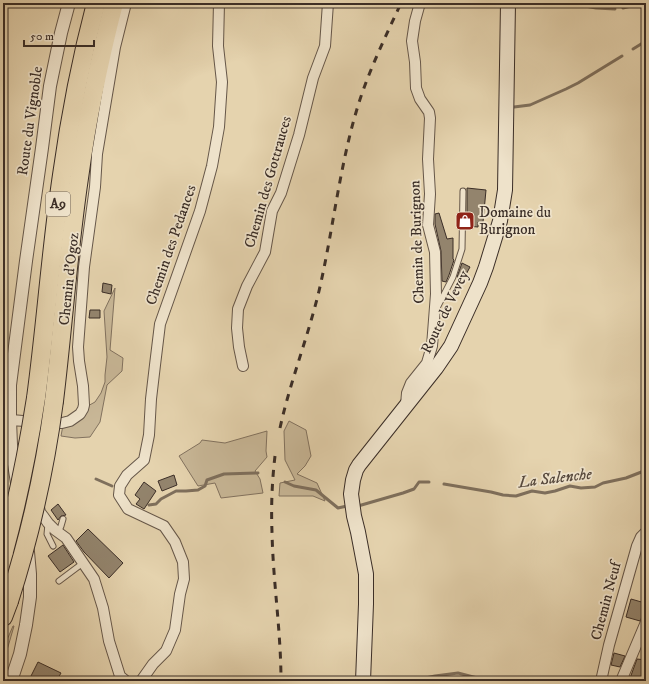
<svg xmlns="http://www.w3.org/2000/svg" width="649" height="684" viewBox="0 0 649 684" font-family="'IM FELL DW Pica',serif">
	<rect width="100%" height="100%" fill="#e5d3ae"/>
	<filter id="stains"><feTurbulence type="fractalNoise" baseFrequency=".005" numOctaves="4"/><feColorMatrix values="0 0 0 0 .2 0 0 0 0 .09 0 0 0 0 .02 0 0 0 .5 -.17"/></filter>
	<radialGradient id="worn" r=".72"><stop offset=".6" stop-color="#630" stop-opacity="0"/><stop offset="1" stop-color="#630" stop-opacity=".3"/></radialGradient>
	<g fill="#c8b797" stroke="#82725f">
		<polygon points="115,288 110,350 123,358 122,371 107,385 100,422 90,437 75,438 61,436 63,425 86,407 95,402 101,393 105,382 105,375 107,357 104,311"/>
		<polygon points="289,421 306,430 311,456 305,466 297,474 317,483 325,501 313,496 279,496 280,483 295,480 285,460 284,431"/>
		<polygon points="267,431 266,451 267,457 255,471 260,479 263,493 221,498 215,483 198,486 179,456 200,443 202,440 225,443"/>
		<polygon points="13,626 14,626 3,664 3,649"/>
	</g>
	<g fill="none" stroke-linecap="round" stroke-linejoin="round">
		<g stroke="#7e6f5c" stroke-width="3">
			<polyline points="569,3 596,8 615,9"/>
			<polyline points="623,8 642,3"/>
			<polyline points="633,49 646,41"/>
			<polyline points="514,107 530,105 566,89 578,83 622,56"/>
			<polyline points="96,479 112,486"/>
			<polyline points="285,482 294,486 316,490 338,508 347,506"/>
			<polyline points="444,484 491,492 503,495 516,496 532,491 545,493 555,491 570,486 581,488 595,487 603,483 626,478 644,471"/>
			<polyline points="149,505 156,504 161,499 176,491 186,491 198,490 205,486 207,480 224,474 258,473"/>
			<polyline points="358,506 403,493 414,489 419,482 429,482"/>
			<polyline points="411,681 435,676 458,673 481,679"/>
		</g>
	</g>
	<g fill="#93846d" stroke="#3b2e27">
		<polygon points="467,188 486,190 483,222 478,222 478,227 467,226"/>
		<polygon points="439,213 447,239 453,238 453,259 454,260 449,275 446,282 442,281 441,251 435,224 435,214"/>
		<polygon points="462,263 470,267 463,280 457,277"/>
		<polygon points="103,283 112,285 111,294 102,292"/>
		<polygon points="90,310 100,310 100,318 89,318"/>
		<polygon points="174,475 177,485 162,491 158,481"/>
		<polygon points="144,482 156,491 144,509 136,504 140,499 135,495"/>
		<polygon points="58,504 66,515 61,516 58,520 51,510"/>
		<polygon points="88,529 123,563 109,578 84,552 76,541"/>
		<polygon points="63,545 74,562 60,572 48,556"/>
		<polygon points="631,599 645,603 642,617 640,621 626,617"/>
		<polygon points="614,653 625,656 620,667 611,665"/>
		<polygon points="637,659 646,660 645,681 629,681"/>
		<polygon points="38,662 61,673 57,680 52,678 51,681 36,681 30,678"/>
	</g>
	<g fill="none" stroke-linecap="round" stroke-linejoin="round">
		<defs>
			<g id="service">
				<polyline points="438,306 453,277 462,249 463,191"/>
				<polyline points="48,524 47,534 53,546"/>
				<polyline points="58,533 61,526 63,519"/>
				<polyline points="59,581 83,563"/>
			</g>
			<g id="minor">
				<polyline points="243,366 239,347 237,328 238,309 247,286 265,252 272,211 281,193 299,135 313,78 325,46 328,3"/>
				<polyline points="406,405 407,393 411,383 427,363 432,346 436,294 435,252 428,225 430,194 428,159 430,118 429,112 420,99 416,88 415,62 412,41 415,21 420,3"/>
				<path d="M10,420C15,421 27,420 32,423C40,427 38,451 38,459"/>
				<polyline points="47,423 62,423 70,421 80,414 83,409 84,405 83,386 79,361 78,347 84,267 95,187 97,154 115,47 126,3"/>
				<polyline points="38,503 40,512 43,516 48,523 55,530 66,538 94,579 103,608 109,641 120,676 126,681"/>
				<polyline points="141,681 153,664 166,651 175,630 180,594 184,579 183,562 175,542 164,526 128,509 119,495 120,486 127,475 144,460 149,435 151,399 155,365 160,324 200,211 212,166 219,127 222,82 218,46 219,3"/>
				<polyline points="601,681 609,645 637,546 641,537 646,532"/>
				<polyline points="621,681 646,622"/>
			</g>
			<polyline id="tertiary" points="11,681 20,654 26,625 30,597 30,574 28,552 11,445 10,420 10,385 26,261 42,148 50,86 61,33 69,3"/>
			<polyline id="secondary" points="363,681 366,604 366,574 358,532 354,516 351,494 353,480 356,470 359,465 436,368 451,346 480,283 486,267 500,221 505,190 508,3"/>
			<g id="motorway">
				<path d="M36,398C46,324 51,249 62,175C70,117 81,60 96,3"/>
				<path d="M54,401C63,327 68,252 79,178C87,119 99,61 114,3"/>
				<polyline points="3,617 9,601"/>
			</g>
		</defs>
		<use href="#service" stroke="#665749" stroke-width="7"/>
		<use href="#minor" stroke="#665749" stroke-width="12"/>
		<use href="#tertiary" stroke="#665749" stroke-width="14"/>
		<use href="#secondary" stroke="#3b2e27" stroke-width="16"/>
		<use href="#motorway" stroke="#3b2e27" stroke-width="20"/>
		<use href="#service" stroke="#eee2ca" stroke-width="5"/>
		<use href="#minor" stroke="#eee2ca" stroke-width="10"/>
		<use href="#tertiary" stroke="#eee2ca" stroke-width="12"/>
		<use href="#secondary" stroke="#eee2ca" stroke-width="14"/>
		<use href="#motorway" stroke="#e5d3ae" stroke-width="18"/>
		<g stroke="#3b2e27" stroke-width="3" stroke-dasharray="7 7" stroke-linecap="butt">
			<path d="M280,428C290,382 308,337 319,291C333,231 339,169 357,109C368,72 385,38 401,3"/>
			<path d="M275,456C272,481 271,507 272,532C273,582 281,631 281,681"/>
		</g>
		<defs>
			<g id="motorway-bridge">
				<path d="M4,551C18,500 28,449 36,398"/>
				<path d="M9,601C30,536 45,469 54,401"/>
			</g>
		</defs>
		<use href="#motorway-bridge" stroke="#3b2e27" stroke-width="20" stroke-linecap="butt"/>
		<use href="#motorway-bridge" stroke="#e5d3ae" stroke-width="18"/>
	</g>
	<defs>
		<symbol id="shop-square" viewBox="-11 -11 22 22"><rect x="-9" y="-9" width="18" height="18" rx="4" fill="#8f2418" stroke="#eee2ca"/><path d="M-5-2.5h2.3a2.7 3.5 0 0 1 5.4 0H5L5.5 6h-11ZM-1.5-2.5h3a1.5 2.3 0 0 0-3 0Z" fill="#fff"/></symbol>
	</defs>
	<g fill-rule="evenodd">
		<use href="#shop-square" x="454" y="210" width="22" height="22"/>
	</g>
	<g text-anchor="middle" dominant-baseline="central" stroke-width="3.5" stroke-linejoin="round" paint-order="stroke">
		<rect fill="#eee2ca" stroke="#716458" stroke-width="1" x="46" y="192" width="24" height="24" rx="3"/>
		<g font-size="14" font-weight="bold" fill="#3b2e27">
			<text x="58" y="204">A9</text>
		</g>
		<g font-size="15" fill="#3b2e27" stroke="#eee2ca">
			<text transform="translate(30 121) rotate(-82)">Route du Vignoble</text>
			<text transform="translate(268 182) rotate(-74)">Chemin des Gottrauces</text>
			<text transform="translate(417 242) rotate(-92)">Chemin de Burignon</text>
			<text transform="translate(171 245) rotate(-71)">Chemin des Pedances</text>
			<text transform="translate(69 279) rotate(-84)">Chemin d'Ogoz</text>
			<text transform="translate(445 312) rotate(-64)">Route de Vevey</text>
			<text transform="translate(606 601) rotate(-75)">Chemin Neuf</text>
		</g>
		<g font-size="15" fill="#3b2e27" stroke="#eee2ca" text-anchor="start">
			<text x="479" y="212">Domaine du<tspan x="479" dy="17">Burignon</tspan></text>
		</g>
		<g font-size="16" font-style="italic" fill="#57493d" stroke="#eee2ca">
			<text transform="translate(555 478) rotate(-7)">La Salenche</text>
		</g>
	</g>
	<rect width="649" height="684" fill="none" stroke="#e5d3ae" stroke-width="16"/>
	<rect x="4" y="4" width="641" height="676" fill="none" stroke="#3b2e27" stroke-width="2"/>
	<rect x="8" y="8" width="633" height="668" fill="none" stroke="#3b2e27"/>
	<path d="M24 40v6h70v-6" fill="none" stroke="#3b2e27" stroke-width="2"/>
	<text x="30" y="40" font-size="12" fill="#3b2e27" stroke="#eee2ca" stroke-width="3" paint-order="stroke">50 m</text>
	<rect width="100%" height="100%" filter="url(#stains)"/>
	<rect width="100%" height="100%" fill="url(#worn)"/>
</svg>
